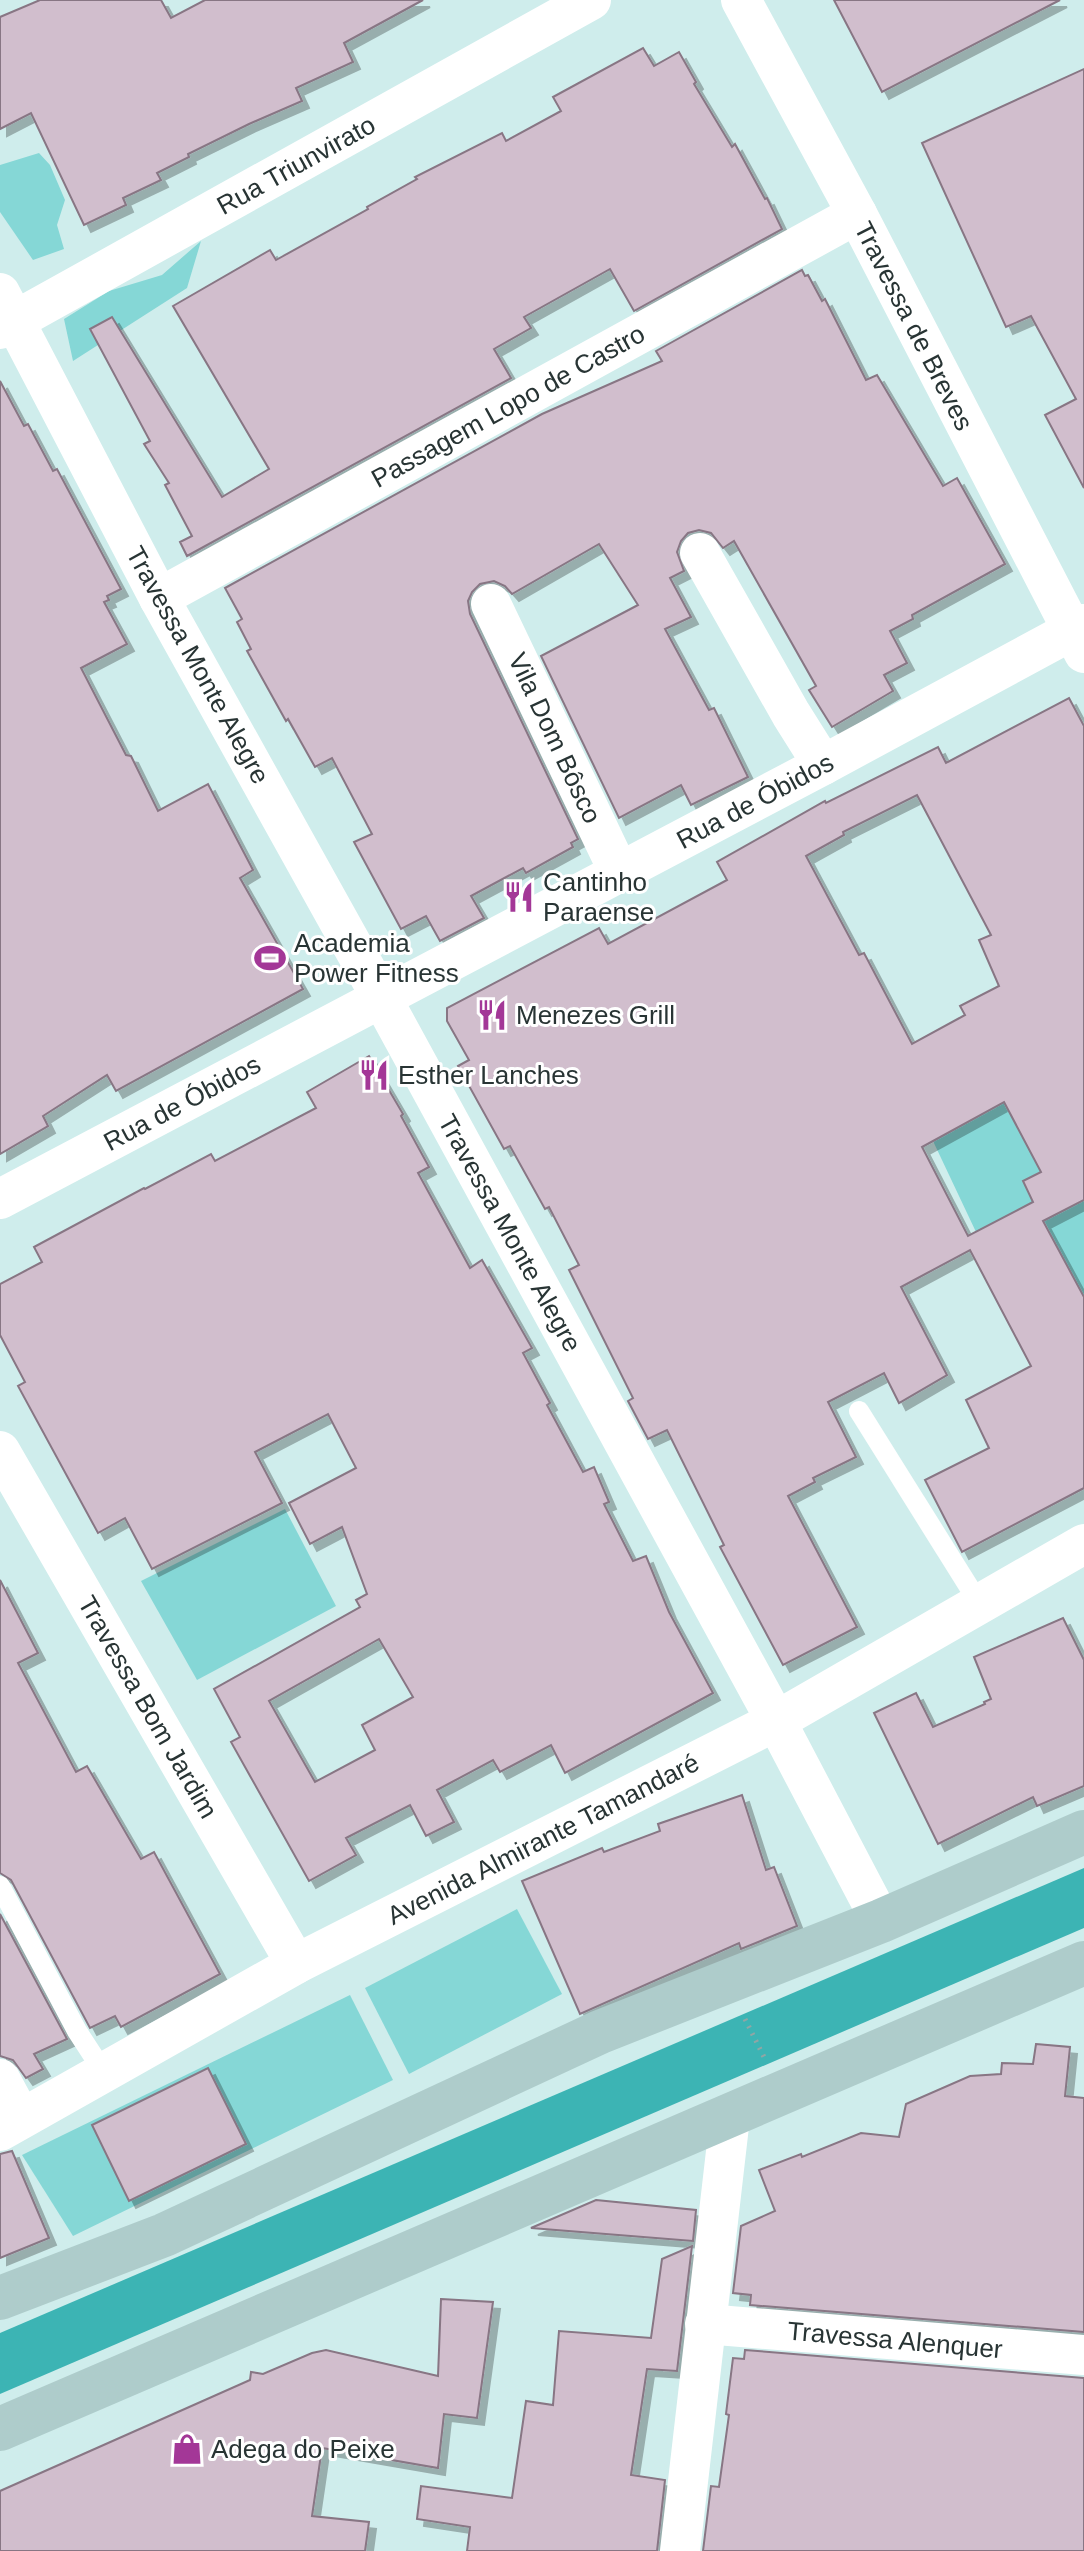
<svg xmlns="http://www.w3.org/2000/svg" width="1084" height="2551" viewBox="0 0 1084 2551" font-family="Arial,sans-serif">
	<defs>
		<filter id="shadow"><feDropShadow dx="7" dy="7" stdDeviation="0" flood-color="#0004"/></filter>
	</defs>
	<rect width="100%" height="100%" fill="#cfedec"/>
	<g fill="#85d7d6">
		<polygon points="39,153 50,165 65,200 57,225 64,249 33,260 0,212 0,165"/>
		<polygon points="201,241 187,288 73,361 64,319 109,291 162,275"/>
		<polygon points="1009,1100 1084,1147 1023,1181 1033,1202 976,1232 933,1141"/>
		<polygon points="1084,1200 1084,1297 1044,1221"/>
		<polygon points="285,1509 336,1606 197,1680 141,1581"/>
		<polygon points="517,1909 562,1994 409,2074 365,1988"/>
		<polygon points="350,1995 393,2080 73,2236 22,2155"/>
	</g>
	<polygon fill="#3cb4b4" points="1084,1868 1084,1928 0,2394 0,2333"/>
	<g fill="#d1becd" stroke="#887684" stroke-width="2" fill-rule="evenodd" filter="url(#shadow)">
		<polygon points="40,0 161,0 171,18 205,0 423,0 344,43 353,62 296,88 302,101 249,124 188,154 189,157 157,173 161,180 123,198 126,205 84,225 31,113 0,129 0,17"/>
		<polygon points="834,0 1060,0 882,92"/>
		<polygon points="643,48 654,66 679,52 696,82 694,84 732,147 735,144 765,199 767,198 782,229 634,311 610,269 524,317 531,328 494,349 511,378 187,556 180,542 192,536 165,485 169,483 144,444 150,441 90,329 112,317 222,497 269,469 173,306 270,250 276,260 368,209 367,207 417,179 415,177 502,133 506,141 561,111 553,97"/>
		<polygon points="1084,69 1084,488 1045,415 1076,399 1031,316 1006,327 922,143"/>
		<polygon points="802,270 805,276 808,275 822,301 825,299 866,380 877,375 943,486 957,478 1005,564 912,615 913,619 890,631 907,663 884,675 893,691 832,727 809,690 816,686 734,541 723,548 711,533 699,530 688,533 681,541 677,552 684,571 670,578 691,617 665,629 709,710 714,708 748,777 691,805 681,785 619,818 541,656 638,605 599,544 512,594 505,586 494,581 480,584 472,592 468,601 470,614 578,839 571,843 573,847 526,873 523,868 471,896 484,918 440,941 426,916 401,929 354,842 372,834 332,758 315,767 288,719 286,721 247,651 251,649 237,622 242,619 225,588 542,414 662,361 656,351"/>
		<polygon points="0,381 24,426 28,424 53,471 57,469 121,589 107,596 109,600 104,602 127,644 81,668 126,755 131,756 158,811 208,784 253,870 240,878 303,989 116,1091 107,1075 43,1116 48,1126 0,1154"/>
		<path d="M1069,698L1084,726V1200L1043,1221L1084,1297V1488L962,1552L925,1480L989,1448L966,1400L1031,1366L970,1250L901,1287L947,1375L899,1403L884,1373L828,1402L856,1457L813,1478L815,1482L788,1496L857,1627L783,1665L720,1547L724,1545L667,1430L648,1439L628,1401L633,1398L569,1270L579,1265L549,1207L545,1209L510,1146L504,1149L458,1066L469,1060L447,1021V1008L599,928L608,944L727,880L717,862L825,801L826,803L938,747L946,763ZM917,795L991,935L979,940L999,986L960,1006L965,1015L912,1044L864,953L859,955L806,856L844,835L843,832ZM1004,1102L1041,1172L1023,1181L1033,1202L968,1236L922,1147Z"/>
		<path d="M369,1056L403,1114L401,1116L429,1167L418,1173L470,1268L482,1260L532,1348L523,1353L550,1403L547,1405L583,1472L594,1467L609,1502L604,1504L633,1561L646,1556L669,1612L713,1693L565,1773L551,1745L500,1772L493,1760L437,1790L454,1822L426,1836L410,1805L346,1838L356,1855L309,1881L231,1742L240,1737L214,1689L360,1607L356,1600L367,1594L342,1527L310,1544L289,1503L356,1468L328,1414L255,1452L282,1503L152,1569L125,1518L98,1533L18,1386L25,1382L0,1335V1284L42,1262L34,1247L144,1188L145,1189L211,1154L215,1161L316,1108L307,1092ZM379,1639L413,1697L362,1725L375,1750L315,1782L269,1701Z"/>
		<polygon points="0,1580 38,1653 18,1663 76,1772 87,1766 141,1859 154,1852 220,1974 121,2027 115,2016 90,2028 11,1880 0,1873"/>
		<polygon points="1063,1618 1084,1660 1084,1786 1037,1806 1033,1797 938,1844 874,1713 916,1693 933,1727 985,1704 984,1702 991,1699 974,1657"/>
		<polygon points="742,1795 766,1870 774,1867 797,1926 741,1949 739,1943 580,2014 522,1881 602,1848 604,1852 660,1831 658,1824"/>
		<polygon points="0,1914 67,2039 34,2054 43,2069 26,2078 13,2060 0,2056"/>
		<polygon points="1036,2044 1070,2047 1065,2096 1084,2098 1084,2332 750,2305 751,2295 733,2293 741,2226 775,2211 759,2170 801,2154 802,2157 861,2133 899,2137 906,2104 970,2076 1001,2074 1002,2063 1033,2064"/>
		<polygon points="208,2068 246,2144 129,2201 92,2125"/>
		<polygon points="12,2151 49,2238 0,2258 0,2154"/>
		<polygon points="596,2200 696,2210 693,2241 531,2228"/>
		<polygon points="692,2246 677,2371 647,2369 631,2475 665,2480 657,2551 467,2551 470,2527 417,2519 421,2486 512,2498 526,2401 553,2405 559,2331 651,2338 662,2259"/>
		<polygon points="441,2299 493,2302 477,2418 444,2414 438,2468 322,2448 312,2516 369,2522 365,2551 0,2551 0,2491 250,2380 251,2372 263,2374 312,2353 326,2350 438,2376"/>
		<polygon points="745,2350 1084,2378 1084,2551 703,2551 711,2486 719,2487 729,2415 726,2414 733,2358 744,2359"/>
	</g>
	<g fill="none" stroke-linecap="round" stroke-linejoin="round">
		<polyline stroke="#8fa6a5" stroke-width="5" stroke-dasharray="2 6" stroke-linecap="butt" points="745,2019 764,2057"/>
		<g stroke="#fff" stroke-width="20">
			<polyline points="859,1411 979,1603"/>
			<polyline points="0,1886 77,2031 103,2071"/>
		</g>
		<g stroke="#fff" stroke-width="40">
			<polyline points="741,0 857,214 1084,653"/>
			<polyline points="0,293 159,598 381,997 776,1721 881,1921"/>
			<polyline points="0,329 591,0"/>
			<polyline points="700,553 791,714 823,765"/>
			<polyline points="159,598 857,214"/>
			<polyline points="491,604 619,872"/>
			<polyline points="0,1199 823,765 1084,624"/>
			<polyline points="0,1451 296,1964"/>
			<polyline points="0,2079 21,2118"/>
			<polyline points="0,2131 296,1964 776,1721 1084,1544"/>
			<polyline points="705,2324 1084,2355"/>
			<polyline points="680,2551 730,2117"/>
		</g>
		<g stroke="#aecccb" stroke-width="44">
			<polyline points="0,2298 164,2235 600,2032 881,1921 1084,1832"/>
			<polyline points="0,2429 1084,1963"/>
		</g>
	</g>
	<defs>
		<symbol id="restaurant-bare" viewBox="-9 -9 18 18"><path d="M-5-6h1v4h1v-4h1v4h1v-4h1v5L-1.5 .5V6h-2V.5L-5-1ZM5-6V6H3V1.5H1.5Q1.5-4 5-6Z" fill="#a33797" stroke="#fff" stroke-width="2.5" paint-order="stroke"/></symbol>
		<symbol id="stadium-bare" viewBox="-9 -9 18 18"><path d="M0-5a6.5 5 0 1 0 0 10a6.5 5 0 1 0 0-10ZM-3.5-1.8h7v3.6h-7Z" fill="#a33797" stroke="#fff" stroke-width="2.5" paint-order="stroke"/></symbol>
		<symbol id="shop-bare" viewBox="-9 -9 18 18"><path d="M-5-2.5h2.3a2.7 3.5 0 0 1 5.4 0H5L5.5 6h-11ZM-1.5-2.5h3a1.5 2.3 0 0 0-3 0Z" fill="#a33797" stroke="#fff" stroke-width="2.5" paint-order="stroke"/></symbol>
	</defs>
	<g fill-rule="evenodd">
		<use href="#restaurant-bare" x="497" y="875" width="44" height="44"/>
		<use href="#stadium-bare" x="248" y="936" width="44" height="44"/>
		<use href="#restaurant-bare" x="470" y="993" width="44" height="44"/>
		<use href="#restaurant-bare" x="352" y="1053" width="44" height="44"/>
		<use href="#shop-bare" x="165" y="2427" width="44" height="44"/>
	</g>
	<g text-anchor="middle" dominant-baseline="central" stroke-width="6" stroke-linejoin="round" paint-order="stroke">
		<g font-size="26" fill="#283434" stroke="#fff">
			<text transform="translate(296 165) rotate(-29)">Rua Triunvirato</text>
			<text transform="translate(914 326) rotate(63)">Travessa de Breves</text>
			<text transform="translate(508 406) rotate(-29)">Passagem Lopo de Castro</text>
			<text transform="translate(198 665) rotate(61)">Travessa Monte Alegre</text>
			<text transform="translate(555 738) rotate(65)">Vila Dom Bôsco</text>
			<text transform="translate(755 801) rotate(-28)">Rua de Óbidos</text>
			<text transform="translate(182 1103) rotate(-28)">Rua de Óbidos</text>
			<text transform="translate(510 1233) rotate(61)">Travessa Monte Alegre</text>
			<text transform="translate(148 1707) rotate(60)">Travessa Bom Jardim</text>
			<text transform="translate(543 1839) rotate(-27)">Avenida Almirante Tamandaré</text>
			<text transform="translate(895 2340) rotate(5)">Travessa Alenquer</text>
		</g>
		<g font-size="26" fill="#283434" stroke="#fff" text-anchor="start">
			<text x="543" y="882">Cantinho<tspan x="543" dy="30">Paraense</tspan></text>
			<text x="294" y="943">Academia<tspan x="294" dy="30">Power Fitness</tspan></text>
			<text x="516" y="1015">Menezes Grill</text>
			<text x="398" y="1075">Esther Lanches</text>
			<text x="211" y="2449">Adega do Peixe</text>
		</g>
	</g>
</svg>
